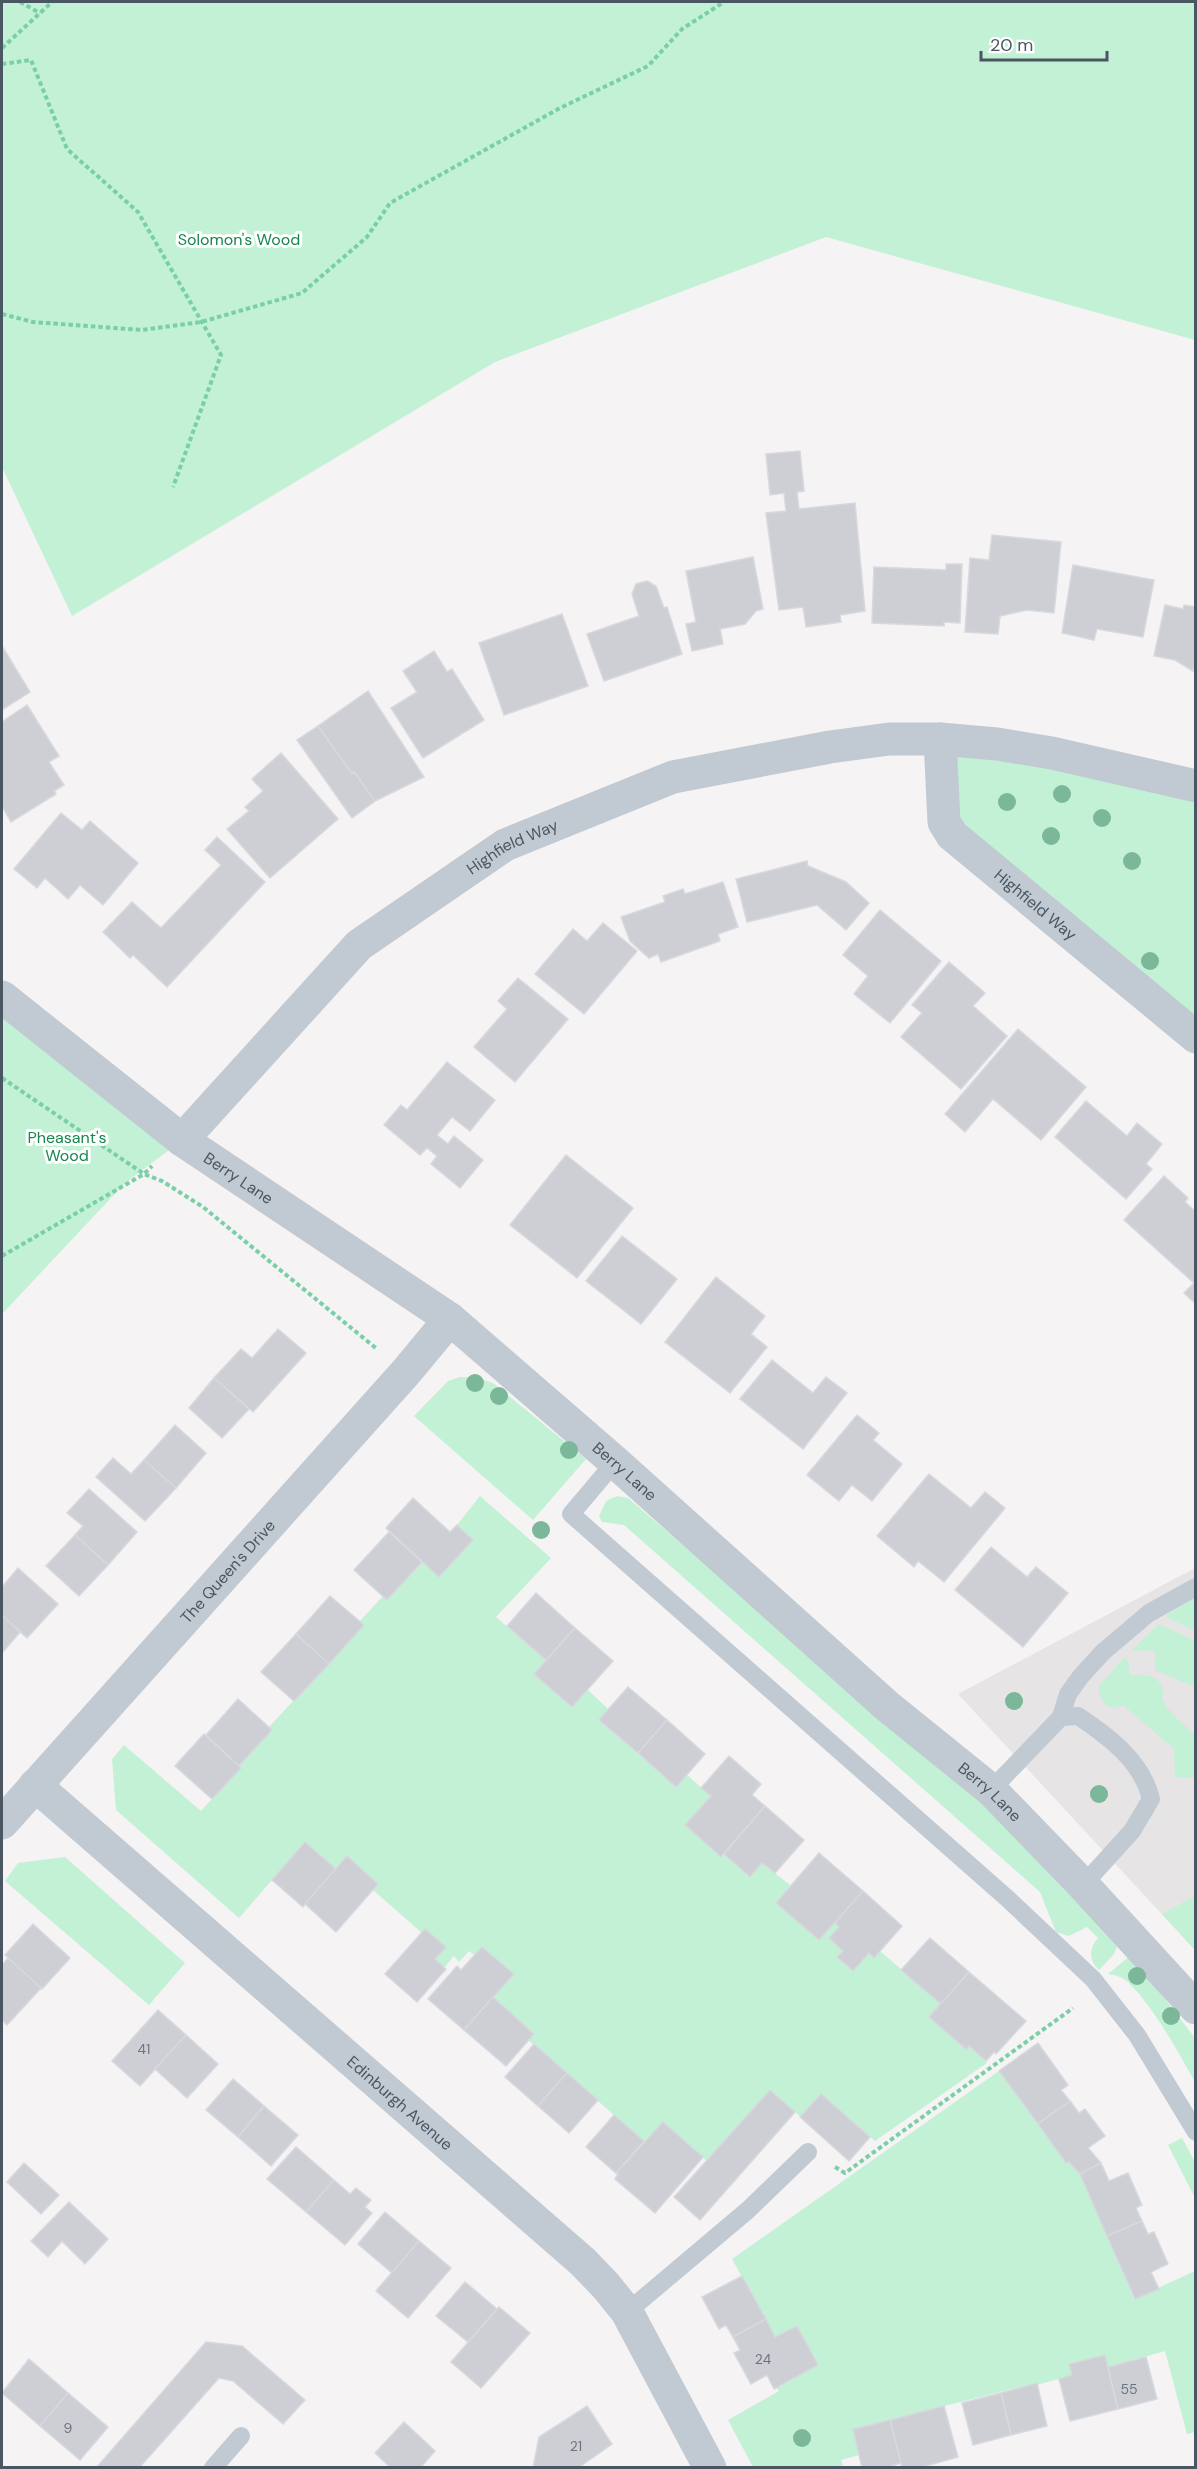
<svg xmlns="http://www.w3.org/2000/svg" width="1197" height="2469" viewBox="0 0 1197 2469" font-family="'DM Sans',sans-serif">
	<rect width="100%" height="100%" fill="#f5f3f3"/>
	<polygon fill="#e6e4e5" points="1195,1568 1195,1950 958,1694"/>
	<g fill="#c3f1d5">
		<polygon points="2,2 1195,2 1195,340 826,237 495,362 72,616 2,467"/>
		<polygon points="940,739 1195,786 1195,1037 952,835"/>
		<polygon points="2,1008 173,1147 125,1183 2,1314"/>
		<polygon points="460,1377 475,1377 493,1383 586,1459 533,1520 414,1416 448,1381"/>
		<polygon points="480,1496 551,1558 496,1617 546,1660 534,1674 572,1707 588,1690 608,1709 599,1720 676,1787 687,1775 711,1796 685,1825 721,1857 724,1854 749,1877 762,1863 790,1885 776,1903 819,1940 835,1923 839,1927 829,1938 843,1951 837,1957 852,1971 869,1953 874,1958 880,1951 941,2004 930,2017 967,2049 969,2046 987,2063 875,2141 821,2094 801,2117 770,2090 707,2161 663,2122 645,2142 528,2040 534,2033 493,1997 513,1974 482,1947 474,1955 469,1951 459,1962 454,1956 444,1968 435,1959 446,1947 425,1929 422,1933 373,1890 378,1883 347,1857 336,1869 305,1842 239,1918 116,1810 112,1759 124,1745 201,1811 240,1768 239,1766 272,1730 269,1727 363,1626 359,1622 383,1596 387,1599 422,1562 439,1577 473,1540 457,1525"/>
		<path d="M617,1496L628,1498L978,1797L1119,1942L1114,1954L1099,1970C1088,1959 1089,1949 1098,1938L1087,1927L1069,1936L1056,1932L1040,1892L624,1525L602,1522L599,1516L606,1501Z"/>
		<polygon points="1195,1598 1195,1631 1166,1617 1168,1614"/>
		<polygon points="1159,1624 1195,1641 1195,1687 1155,1670 1155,1651 1132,1650"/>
		<path d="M1125,1657L1128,1661L1130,1675C1144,1674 1161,1674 1163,1692C1163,1698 1161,1697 1163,1701C1170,1715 1185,1725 1195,1735V1778L1175,1777L1174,1749L1123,1705L1116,1708L1106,1706L1099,1695V1686Z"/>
		<polygon points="65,1857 185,1963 149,2005 5,1881 18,1863"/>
		<polygon points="1195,1896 1195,1950 1162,1914"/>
		<path d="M1131,1955L1195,2038V2082C1177,2050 1155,2009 1129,1983C1123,1977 1116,1975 1108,1974Z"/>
		<polygon points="999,2071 1066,2163 1069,2162 1080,2174 1134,2299 1195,2271 1195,2432 1187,2434 1165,2351 1108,2367 1104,2355 1069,2364 1072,2375 1037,2385 1036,2383 853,2429 859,2455 841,2460 843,2467 753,2467 728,2420 779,2391 776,2388 818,2365 797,2326 775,2337 732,2259"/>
		<polygon points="1182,2138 1195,2162 1195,2198 1168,2145"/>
	</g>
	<g fill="#cdcfd5" stroke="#d7d9de" stroke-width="1.5">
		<polygon points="800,451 804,491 797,492 799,509 855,503 865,611 840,615 841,622 806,627 803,607 779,610 766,513 786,511 784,493 770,495 766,454"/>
		<polygon points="992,535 1061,542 1054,613 1027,610 1000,616 998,634 965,632 970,558 989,560"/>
		<polygon points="753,557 763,609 756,611 745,624 720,629 723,644 692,651 686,624 696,622 686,571"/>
		<polygon points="946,564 962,564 960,623 944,622 944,626 872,623 874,567 946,570"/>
		<polygon points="1073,565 1154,580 1143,637 1097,629 1094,640 1062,633"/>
		<polygon points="647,581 656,586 664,608 667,607 682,654 604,681 587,634 639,616 632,594 636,584"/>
		<polygon points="1165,605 1183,609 1184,605 1196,607 1196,659 1193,671 1175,660 1154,656"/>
		<polygon points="562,614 588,686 504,715 479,643"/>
		<polygon points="2,646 30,692 2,710"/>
		<polygon points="434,651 447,672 452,669 484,720 423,758 391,708 417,692 403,671"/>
		<polygon points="368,691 424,777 375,801 354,772 352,774 318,726"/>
		<polygon points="27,705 59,756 49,762 64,785 54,791 56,794 11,822 2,806 2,722"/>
		<polygon points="318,726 352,774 354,772 375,801 352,818 297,740"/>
		<polygon points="281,753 338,819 270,878 227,829 249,811 245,807 263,791 252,779"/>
		<polygon points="61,813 82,830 90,821 138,863 103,905 80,885 68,899 45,878 37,888 14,869"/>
		<polygon points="217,837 265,882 167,987 133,955 130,958 103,932 132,902 161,928 221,865 205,850"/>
		<polygon points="807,861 808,866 846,882 869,903 846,930 817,905 747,922 736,879"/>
		<polygon points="723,882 738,927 718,934 720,941 661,962 658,954 649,958 630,941 621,917 665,902 663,896 683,889 685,894"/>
		<polygon points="880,910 941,961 890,1023 854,994 868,976 843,955"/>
		<polygon points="603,923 637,951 584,1014 535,974 573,929 587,941"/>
		<polygon points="949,962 985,993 973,1006 1007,1036 961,1089 901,1037 922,1013 912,1005"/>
		<polygon points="518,978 568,1019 515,1082 474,1047 507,1009 498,1001"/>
		<polygon points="1018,1029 1086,1087 1041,1140 993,1099 965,1132 945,1114"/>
		<polygon points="447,1062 495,1100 470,1131 452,1117 437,1135 448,1144 454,1136 483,1160 460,1188 431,1164 437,1156 427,1148 420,1155 384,1125 401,1105 407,1110"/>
		<polygon points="1086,1101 1127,1136 1137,1123 1162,1144 1146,1164 1152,1169 1126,1199 1055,1137"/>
		<polygon points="566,1155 633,1208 577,1278 510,1225"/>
		<polygon points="1164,1176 1188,1198 1185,1202 1196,1212 1196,1304 1184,1293 1194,1283 1124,1220"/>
		<polygon points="622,1236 677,1279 641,1324 586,1281"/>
		<polygon points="716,1277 765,1316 751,1334 767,1347 730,1393 665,1342"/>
		<polygon points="278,1329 306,1353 253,1412 214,1378 241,1349 252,1358"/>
		<polygon points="772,1360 813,1393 826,1377 847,1393 803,1449 740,1399"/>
		<polygon points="214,1378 249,1409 222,1438 189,1408"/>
		<polygon points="857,1415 879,1433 873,1440 902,1464 872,1501 852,1485 839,1501 807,1475"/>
		<polygon points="175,1425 206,1453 176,1488 144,1460"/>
		<polygon points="113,1458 131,1474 144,1460 176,1488 145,1521 96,1477"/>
		<polygon points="929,1474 971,1508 985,1492 1005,1508 944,1582 918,1561 914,1567 877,1536"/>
		<polygon points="89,1489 137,1532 108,1565 75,1535 83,1526 67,1513"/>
		<polygon points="413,1498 450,1532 457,1525 473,1540 439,1577 386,1528"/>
		<polygon points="389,1532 422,1562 387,1600 354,1570"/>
		<polygon points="75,1535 108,1565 79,1596 46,1566"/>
		<polygon points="991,1547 1027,1577 1036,1567 1068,1593 1023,1647 955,1590"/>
		<polygon points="18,1568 58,1604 27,1638 2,1615 2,1587"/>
		<polygon points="536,1593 575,1628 546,1660 507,1626"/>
		<polygon points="330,1596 364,1625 329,1664 296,1634"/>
		<polygon points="2,1615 20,1632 2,1653"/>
		<polygon points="575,1628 613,1661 572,1707 534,1674"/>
		<polygon points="296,1634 329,1664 294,1701 261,1672"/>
		<polygon points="628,1687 667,1720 638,1753 599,1720"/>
		<polygon points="238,1699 272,1730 239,1766 206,1735"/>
		<polygon points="667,1720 705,1754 676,1787 638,1753"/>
		<polygon points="204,1734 241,1768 212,1799 175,1766"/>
		<polygon points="729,1756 761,1784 752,1795 765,1806 721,1857 685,1825 711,1796 701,1788"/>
		<polygon points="765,1806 804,1840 775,1873 762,1863 750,1877 724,1854"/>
		<polygon points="305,1842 336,1869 303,1907 272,1880"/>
		<polygon points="819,1853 863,1891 819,1940 776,1903"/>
		<polygon points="347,1856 378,1884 336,1932 305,1904"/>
		<polygon points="863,1891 902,1926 874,1958 869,1953 853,1971 837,1957 843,1951 829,1938 839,1927 835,1923"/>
		<polygon points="33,1924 70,1958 42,1989 5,1955"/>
		<polygon points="425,1929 446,1947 435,1959 446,1969 417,2002 385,1974"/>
		<polygon points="930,1938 969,1972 941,2004 901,1970"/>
		<polygon points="482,1947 514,1974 464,2030 428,1999 457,1966 461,1970"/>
		<polygon points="8,1958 41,1988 7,2025 2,2020 2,1965"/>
		<polygon points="969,1972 1026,2021 996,2054 994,2052 986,2061 969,2046 967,2050 929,2017"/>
		<polygon points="493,1997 534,2034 506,2066 464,2030"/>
		<polygon points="158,2010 186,2035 140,2086 112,2061"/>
		<polygon points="186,2035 218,2064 187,2098 155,2069"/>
		<polygon points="1038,2043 1068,2085 1061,2090 1070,2101 1038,2124 999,2071"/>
		<polygon points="534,2044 567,2073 538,2106 505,2077"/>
		<polygon points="567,2073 598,2100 569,2133 538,2106"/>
		<polygon points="233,2079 264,2106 238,2137 206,2110"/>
		<polygon points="770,2090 795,2112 700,2220 674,2197"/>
		<polygon points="821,2094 870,2137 849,2161 800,2117"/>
		<polygon points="1070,2101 1079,2113 1085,2109 1105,2136 1088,2148 1101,2163 1080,2174 1069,2162 1066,2163 1038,2124"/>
		<polygon points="264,2106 298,2135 271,2166 238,2137"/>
		<polygon points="614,2115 644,2141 616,2173 586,2147"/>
		<polygon points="663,2122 703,2157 655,2213 615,2179 618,2174 616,2173"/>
		<polygon points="296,2147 334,2180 306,2212 267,2179"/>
		<polygon points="24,2163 59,2195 41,2214 7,2182"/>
		<polygon points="1101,2163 1109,2181 1128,2173 1142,2205 1136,2208 1142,2221 1107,2236 1080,2174"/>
		<polygon points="334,2180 350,2194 356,2188 371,2200 365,2207 372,2213 345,2245 306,2212"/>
		<polygon points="69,2202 108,2239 85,2264 62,2241 48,2257 31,2241"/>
		<polygon points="385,2212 419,2241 392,2273 358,2244"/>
		<polygon points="1142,2221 1148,2234 1154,2232 1168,2264 1151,2272 1159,2289 1135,2299 1107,2236"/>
		<polygon points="419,2241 451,2268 408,2318 376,2291"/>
		<polygon points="742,2276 766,2319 733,2337 726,2325 719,2329 702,2297"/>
		<polygon points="465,2282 497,2309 468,2342 436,2316"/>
		<polygon points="499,2307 530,2333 481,2388 451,2362"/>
		<polygon points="766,2319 775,2337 797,2326 818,2365 774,2389 767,2375 751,2384 734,2353 740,2350 733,2337"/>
		<polygon points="206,2342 242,2346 305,2400 283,2424 233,2381 219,2378 139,2468 96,2468"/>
		<polygon points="1105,2355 1118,2409 1070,2421 1059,2379 1072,2375 1069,2364"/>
		<polygon points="1146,2357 1157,2399 1118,2409 1108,2367"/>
		<polygon points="29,2359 68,2393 40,2426 2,2393"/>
		<polygon points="1037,2383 1047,2426 1011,2435 1001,2393"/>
		<polygon points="68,2393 108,2427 80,2460 40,2426"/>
		<polygon points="1001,2393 1011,2435 973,2445 962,2403"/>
		<polygon points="587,2406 612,2444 578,2468 533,2468 539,2437"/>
		<polygon points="944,2406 958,2457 919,2468 902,2468 890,2420"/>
		<polygon points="890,2420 901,2463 885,2468 862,2468 853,2429"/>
		<polygon points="404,2422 435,2451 420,2468 391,2468 375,2453"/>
	</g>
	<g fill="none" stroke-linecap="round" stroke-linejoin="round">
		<g stroke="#7ad0a6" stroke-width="4" stroke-dasharray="4.5 3" stroke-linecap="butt">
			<polyline points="20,2 40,13"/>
			<polyline points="2,48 52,2"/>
			<polyline points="2,64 31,60 67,149 138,212 221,355 173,487"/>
			<polyline points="2,314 33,322 142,330 201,322 302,293 367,237 390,203 560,108 648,66 682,29 724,2"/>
			<polyline points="2,1078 144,1174 162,1181 203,1207 377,1349"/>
			<polyline points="2,1256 144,1174 152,1166"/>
			<polyline points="835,2167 845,2173 1073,2008"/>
		</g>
		<g stroke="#c1cad2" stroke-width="18">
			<polyline points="615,1462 571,1514 1008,1899 1093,1979 1137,2035 1196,2132"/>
			<path d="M1061,1717L1078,1716C1108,1736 1142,1761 1151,1799L1132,1831L1083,1885"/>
			<polyline points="991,1790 1061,1717 1068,1694 1081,1676 1103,1652 1149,1613 1196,1587"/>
			<polyline points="627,2312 748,2210 808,2152"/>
			<polyline points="213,2468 241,2436"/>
		</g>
		<g stroke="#c1cad2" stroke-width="33">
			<path id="s1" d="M940,739L944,822L952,835L1196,1037"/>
			<path id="s2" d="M2,997L182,1140L450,1319L615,1462L887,1706L991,1790L1083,1885L1196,2008"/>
			<path id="s3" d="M182,1140L359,945L505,845L673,777L830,747L889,739H940L997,744L1052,753L1196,786"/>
			<path id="s4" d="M35,1785L583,2262L606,2286L627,2312L710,2468"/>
			<path id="s5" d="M2,1823L406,1372L450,1319"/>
		</g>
	</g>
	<g fill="#7bb799">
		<circle cx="1062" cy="794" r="9"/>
		<circle cx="1007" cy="802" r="9"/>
		<circle cx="1102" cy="818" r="9"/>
		<circle cx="1051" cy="836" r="9"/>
		<circle cx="1132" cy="861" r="9"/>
		<circle cx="1150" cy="961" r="9"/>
		<circle cx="475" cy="1383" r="9"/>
		<circle cx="499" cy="1396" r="9"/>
		<circle cx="569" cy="1450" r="9"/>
		<circle cx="541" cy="1530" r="9"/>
		<circle cx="1014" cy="1701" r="9"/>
		<circle cx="1099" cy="1794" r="9"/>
		<circle cx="1137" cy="1976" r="9"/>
		<circle cx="1171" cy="2016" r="9"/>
		<circle cx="802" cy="2438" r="9"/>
	</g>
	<g text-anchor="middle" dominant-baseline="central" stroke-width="6" stroke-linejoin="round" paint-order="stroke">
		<g font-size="14" fill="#6b747e">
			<text x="144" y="2049">41</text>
			<text x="763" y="2359">24</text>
			<text x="1129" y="2389">55</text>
			<text x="68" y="2428">9</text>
			<text x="576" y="2446">21</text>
		</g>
		<g font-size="16" fill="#17864f" stroke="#fff">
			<text x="239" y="239">Solomon's Wood</text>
			<text x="67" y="1137">Pheasant's<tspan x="67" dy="18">Wood</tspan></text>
		</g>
		<g font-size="16" fill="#4a5661" stroke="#fff">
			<text stroke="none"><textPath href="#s3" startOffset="446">Highfield Way</textPath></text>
			<text stroke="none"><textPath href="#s1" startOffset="207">Highfield Way</textPath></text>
			<text stroke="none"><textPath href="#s2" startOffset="298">Berry Lane</textPath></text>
			<text stroke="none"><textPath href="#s2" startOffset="784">Berry Lane</textPath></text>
			<text stroke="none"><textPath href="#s5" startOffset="338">The Queen's Drive</textPath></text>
			<text stroke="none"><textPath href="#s2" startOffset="1270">Berry Lane</textPath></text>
			<text stroke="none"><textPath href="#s4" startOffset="484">Edinburgh Avenue</textPath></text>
		</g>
	</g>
	<rect width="1197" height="2469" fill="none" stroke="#4a5661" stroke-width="6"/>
	<path d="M981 51v9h126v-9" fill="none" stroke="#4a5661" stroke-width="3"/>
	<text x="990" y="51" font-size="18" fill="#4a5661" stroke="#ffffff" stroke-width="4.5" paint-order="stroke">20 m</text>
</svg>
